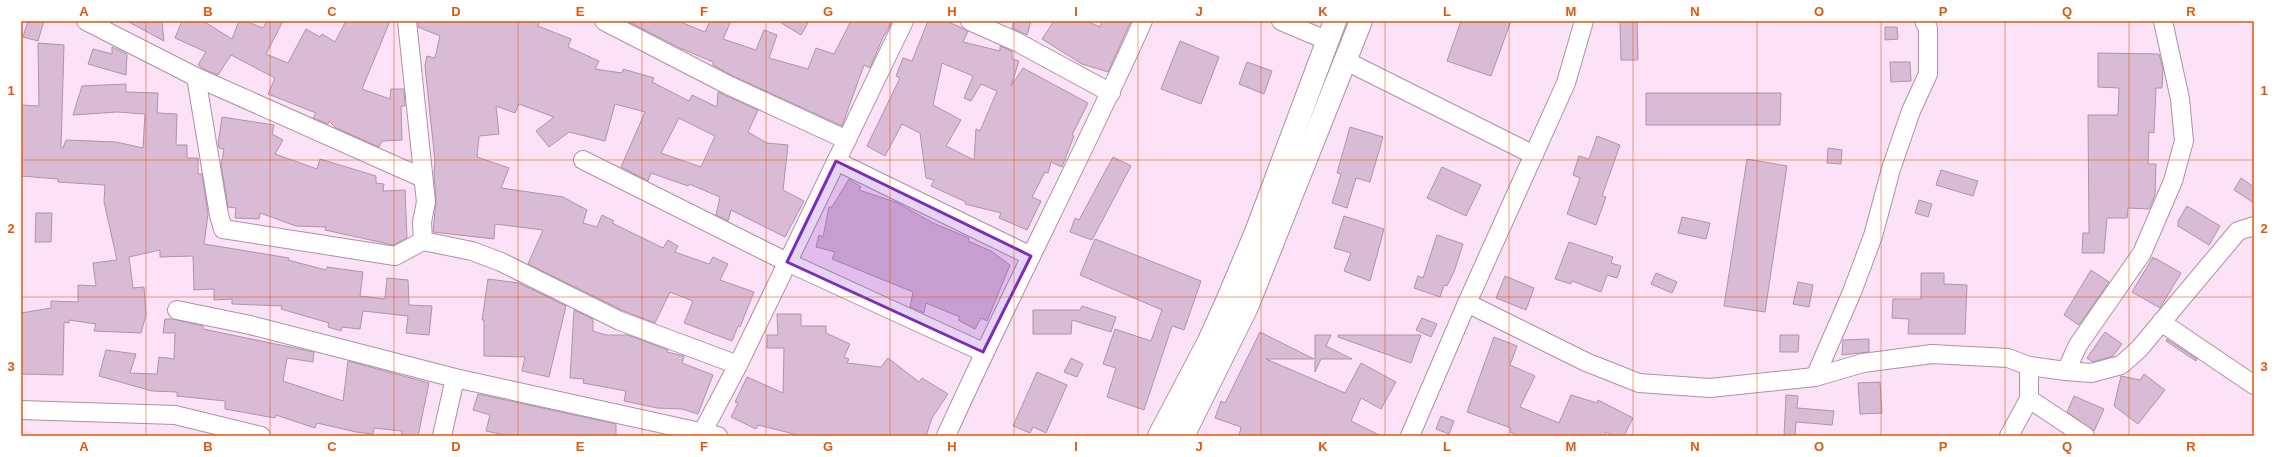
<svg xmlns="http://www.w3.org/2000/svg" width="2275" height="457" viewBox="0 0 2275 457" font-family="Arial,sans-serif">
	<rect width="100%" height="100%" fill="#fbe2f7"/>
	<g fill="#dabbd5" stroke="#b092aa" fill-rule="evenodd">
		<polygon points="28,21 44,21 38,41 23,37"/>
		<polygon points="127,21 162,21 164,41"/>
		<polygon points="182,21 203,21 232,39 239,21 245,21 263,28 267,21 283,21 266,54 288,63 306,29 320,37 322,34 335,42 346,21 390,21 362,89 390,99 391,89 404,89 405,106 401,106 402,140 382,141 379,147 336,128 329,121 328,124 313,118 316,113 268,94 275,78 231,55 218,75 205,70 198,65 206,52 175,38"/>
		<path d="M418,21H540L538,26L571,39L568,47L599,61L595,69L622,73L623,69L654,78L652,82L689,101L692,95L717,107L718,92L758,110L748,132L767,143L788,145L783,190L804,201L785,237L731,210L728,221L716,215L720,197L689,184L688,186L651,173L648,181L621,167L645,112L615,104L605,141L569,132L549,147L536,131L554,117L519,104L515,113L496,106L499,134L479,136L477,157L509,168L501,188L563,197L587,210L583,223L597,227L602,215L614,221L612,223L663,248L668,240L678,246L675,252L709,264L713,257L728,264L720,280L754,292L740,327L738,326L732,341L684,323L693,301L670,292L655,323L624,311L528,264L543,230L495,224L494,239L433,232L436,201L434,175L435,161L425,66L427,56L435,58L440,36L418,27ZM679,118L715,136L701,167L661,153Z"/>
		<polygon points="627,21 678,21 705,32 710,21 731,21 723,39 756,50 764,30 777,35 769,58 808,69 816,48 834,54 851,21 892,21 885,35 884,35 870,68 864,65 842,126 733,76 713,65 713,62 680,48"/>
		<polygon points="778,21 809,21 801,35"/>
		<path d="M928,21H946L962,28L968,31L963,42L1000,51V46L1012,51V59L1019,61L1011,86L1023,68L1088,103L1072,135L1074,136L1062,167L1051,162L1048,173L1045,172L1032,197L1041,201L1027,230L999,218L1001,213L965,204L966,202L931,186L934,180L926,178L920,133L902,124L885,156L867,146L900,78L896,76L903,58L912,61ZM942,63L973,76L964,98L971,101L981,84L997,91L980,131L976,129L974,160L946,146L961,120L933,105Z"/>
		<polygon points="1014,21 1031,21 1027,35 1012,28"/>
		<polygon points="1054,21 1086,21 1100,27 1102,21 1131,21 1108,72 1082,64 1042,39"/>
		<polygon points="1461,21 1511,21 1491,76 1447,61"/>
		<polygon points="1620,21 1637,21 1638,60 1621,60"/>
		<polygon points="1885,27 1897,27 1898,39 1885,40"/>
		<polygon points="1180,41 1219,57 1201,104 1161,89"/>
		<polygon points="38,43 64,45 61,147 63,148 66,140 116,142 143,148 145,114 117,112 73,115 82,86 126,84 126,92 158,93 157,113 177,114 176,145 187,145 187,158 198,158 198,174 202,174 208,214 204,244 289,258 288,260 326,270 327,267 363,272 360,296 385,299 387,278 408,280 409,305 432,306 429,335 406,333 408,316 363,311 360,329 342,327 341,331 328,327 329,323 281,309 282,306 232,304 232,299 214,300 214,289 194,290 193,256 160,257 160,250 129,257 133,288 144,287 146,315 141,333 94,331 96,324 69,320 69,323 64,322 63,375 21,374 21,313 51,308 51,301 78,302 78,285 96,286 93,263 117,260 104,202 105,185 58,182 58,179 21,176 21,105 39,106"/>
		<polygon points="112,47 127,54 126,75 88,64 93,49 112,54"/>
		<polygon points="2098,53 2159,54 2163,68 2162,88 2156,88 2154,133 2149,132 2148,164 2156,164 2155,195 2149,209 2128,208 2127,218 2107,218 2104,253 2082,253 2083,233 2089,233 2088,115 2118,115 2119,88 2098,87"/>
		<polygon points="1247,62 1272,71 1264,94 1239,84"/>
		<polygon points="1890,62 1910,62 1911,81 1891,82"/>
		<polygon points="1646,93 1781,93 1780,125 1646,125"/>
		<polygon points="222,117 274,125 272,134 283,140 275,154 317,169 320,159 376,176 376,183 384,184 383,191 405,190 407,238 393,245 325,230 326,227 296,226 260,213 259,219 235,218 236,208 228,207 221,165 224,149 219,148 218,144"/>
		<polygon points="1350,127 1383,137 1370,182 1356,178 1347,208 1332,203 1341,174 1337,173"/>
		<polygon points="1597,136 1620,145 1602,196 1606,197 1596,225 1567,214 1580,178 1573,175 1579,156 1589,159"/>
		<polygon points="1828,148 1842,150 1841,164 1827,163"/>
		<polygon points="1113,157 1131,166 1092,240 1070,232 1075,218 1079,220"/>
		<polygon points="1747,159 1787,166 1765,312 1724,306"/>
		<polygon points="1442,167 1481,185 1466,216 1427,198"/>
		<polygon points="1941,170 1978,181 1973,196 1936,185"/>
		<polygon points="2241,178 2254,187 2254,203 2234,190"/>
		<polygon points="849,179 861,187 859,190 898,203 933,223 969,238 968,241 991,251 1010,265 987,321 981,318 975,329 958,320 960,317 926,303 924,313 910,307 913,292 832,259 835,252 816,247 819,235 823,237 829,207 832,207"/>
		<polygon points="1919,200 1932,204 1928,217 1915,213"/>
		<polygon points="2187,206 2220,226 2209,245 2178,226 2178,221"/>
		<polygon points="36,213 52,213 51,242 35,242"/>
		<polygon points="1344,216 1384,229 1370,281 1344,271 1351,253 1334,248"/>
		<polygon points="1682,217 1710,223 1706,239 1678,233"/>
		<polygon points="1437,235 1463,244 1454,272 1447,286 1444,285 1440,297 1414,288 1418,276 1423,278"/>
		<polygon points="1095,239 1201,281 1184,330 1172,326 1144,410 1107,397 1116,368 1103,364 1115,329 1151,341 1162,310 1080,275"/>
		<polygon points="1569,242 1613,257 1611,263 1621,266 1617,278 1607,275 1601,292 1572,281 1571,284 1555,279"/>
		<polygon points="2153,257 2153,260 2155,258 2181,273 2160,308 2132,292"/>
		<polygon points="2091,270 2109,282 2079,325 2064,315"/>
		<polygon points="1656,273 1677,282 1672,293 1651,284"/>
		<polygon points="1921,273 1944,273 1944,284 1967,285 1965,334 1908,334 1909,319 1892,318 1893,299 1921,299"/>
		<polygon points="1505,276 1534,288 1526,310 1496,298"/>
		<polygon points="488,279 519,283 566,306 549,377 522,371 525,357 484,356 484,320 482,320"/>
		<polygon points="1798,282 1813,285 1809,307 1793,304"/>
		<polygon points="1082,306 1116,317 1111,332 1072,320 1071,334 1033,334 1033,310 1080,310"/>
		<polygon points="574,310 593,319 593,331 606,335 628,335 668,350 667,352 684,356 682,363 713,375 698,414 682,409 657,408 624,401 626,391 583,383 584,379 570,378"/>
		<polygon points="777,314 801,314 801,326 826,326 826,333 850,344 844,357 849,359 847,363 881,367 888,358 919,382 922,378 948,394 932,418 926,436 802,436 758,425 756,429 731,417 738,403 735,402 747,377 783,393 784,348 767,348 767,335 778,335"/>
		<polygon points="1422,318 1437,324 1431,337 1416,330"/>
		<polygon points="165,319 173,319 203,326 203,329 314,352 313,362 287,358 283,381 343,401 348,361 429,383 418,436 401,436 402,431 374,428 373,434 356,432 317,423 315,428 276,415 275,418 225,409 225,401 177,396 177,392 152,391 99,376 106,350 136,354 130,373 157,374 159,357 174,359 175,333 163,333"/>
		<polygon points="1260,332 1314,359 1266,359 1345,393 1361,363 1396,382 1381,409 1361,398 1351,421 1381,436 1239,436 1241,427 1215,418 1221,401 1225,403"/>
		<polygon points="2105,332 2122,344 2113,356 2093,362 2087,358"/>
		<polygon points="1315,335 1331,335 1326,346 1352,359 1321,359 1315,372"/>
		<polygon points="1338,335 1421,335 1411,363 1338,337"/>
		<polygon points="1780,335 1799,335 1798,352 1780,352"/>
		<polygon points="1494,337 1517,346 1510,365 1535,376 1520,407 1559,423 1571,395 1597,403 1598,400 1633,418 1624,436 1614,436 1606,432 1604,436 1520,436 1510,432 1511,428 1467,412"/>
		<polygon points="1869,339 1869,352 1842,355 1843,340"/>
		<polygon points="2167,339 2197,359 2196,361 2166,341"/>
		<polygon points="1071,358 1083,364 1077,377 1064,372"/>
		<polygon points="1037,372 1067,385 1046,433 1033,427 1030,433 1013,426"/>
		<polygon points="2144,374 2165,390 2138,424 2114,406 2121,376 2140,380"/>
		<polygon points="1880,382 1882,413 1860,414 1858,383"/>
		<polygon points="478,394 616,424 616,436 505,435 486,431 490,415 473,410"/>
		<polygon points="1786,395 1798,396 1797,408 1834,411 1832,425 1796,422 1795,436 1784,436"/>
		<polygon points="2074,396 2104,409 2094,431 2067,412"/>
		<polygon points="1441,416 1454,421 1449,434 1436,429"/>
	</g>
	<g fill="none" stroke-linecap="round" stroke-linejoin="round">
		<defs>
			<g id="minor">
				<polyline points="86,21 196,77 423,178"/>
				<polyline points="407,21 426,202 422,222 423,241 472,251 501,262 620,321 738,365"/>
				<polyline points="604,21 728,85 847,140"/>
				<polyline points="970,21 1017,42 1111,93"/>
				<polyline points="1281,21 1326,40"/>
				<polyline points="1344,60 1534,155"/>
				<polyline points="196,77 219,215 223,229 395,256 423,241"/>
				<polyline points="583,160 787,262 983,352"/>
				<polyline points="836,161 1031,256"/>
				<polyline points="1467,303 1586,362 1639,383 1710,388 1815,377 1863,363 1932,354 2008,358 2029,366 2066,371 2078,345 2142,253 2173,181 2184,141 2180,99 2163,21"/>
				<polyline points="177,310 250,325 455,378 718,436"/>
				<polyline points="2161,322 2254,385"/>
				<polyline points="2029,366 2029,399 2085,436"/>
				<polyline points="2066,371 2091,373 2121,365 2139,349 2238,231 2254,226"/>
				<polyline points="1815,377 1852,292 1873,236 1891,169 1911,111 1928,74 1928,28 1924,21"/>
				<polyline points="21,410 175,415 261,436"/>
				<polyline points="703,431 738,365 904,21"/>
				<polyline points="442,436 455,378"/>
				<path d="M946,436C1009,296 1080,161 1143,21"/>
				<polyline points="1410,436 1467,303 1566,83 1584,21"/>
				<polyline points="2009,436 2029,399"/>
			</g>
			<g id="primary">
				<polyline points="1159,436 1208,343 1227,301 1256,232 1335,21"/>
				<polyline points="1183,436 1247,307 1361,21"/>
			</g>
		</defs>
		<use href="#minor" stroke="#ad90a8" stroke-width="20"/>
		<use href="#primary" stroke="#ad90a8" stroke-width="24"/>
		<use href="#minor" stroke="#fff" stroke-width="18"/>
		<use href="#primary" stroke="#fff" stroke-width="22"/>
	</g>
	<path fill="#7b2cbf" fill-opacity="0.2" stroke="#7b2cbf" stroke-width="3" stroke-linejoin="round" d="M836,161L1031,256L983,352L787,262Z"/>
	<path fill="none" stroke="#e0570e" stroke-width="1" stroke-opacity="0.55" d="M146,21V436M270,21V436M394,21V436M518,21V436M642,21V436M766,21V436M890,21V436M1014,21V436M1138,21V436M1261,21V436M1385,21V436M1509,21V436M1633,21V436M1757,21V436M1881,21V436M2005,21V436M2129,21V436M21,160H2254M21,297H2254"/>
	<rect width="2275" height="457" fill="none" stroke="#ffffff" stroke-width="44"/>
	<rect x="22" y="22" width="2231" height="413" fill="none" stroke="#e0570e" stroke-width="1.5"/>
	<g font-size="13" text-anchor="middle" font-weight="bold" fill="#e0570e">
		<text x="84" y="16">A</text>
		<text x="208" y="16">B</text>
		<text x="332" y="16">C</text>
		<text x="456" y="16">D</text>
		<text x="580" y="16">E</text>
		<text x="704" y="16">F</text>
		<text x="828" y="16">G</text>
		<text x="952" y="16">H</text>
		<text x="1076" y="16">I</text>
		<text x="1199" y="16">J</text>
		<text x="1323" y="16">K</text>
		<text x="1447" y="16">L</text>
		<text x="1571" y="16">M</text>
		<text x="1695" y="16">N</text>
		<text x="1819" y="16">O</text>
		<text x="1943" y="16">P</text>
		<text x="2067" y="16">Q</text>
		<text x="2191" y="16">R</text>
		<text x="11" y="95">1</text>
		<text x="2264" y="95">1</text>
		<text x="11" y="233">2</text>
		<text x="2264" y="233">2</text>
		<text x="11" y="371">3</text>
		<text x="2264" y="371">3</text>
		<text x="84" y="451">A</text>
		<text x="208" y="451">B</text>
		<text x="332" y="451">C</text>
		<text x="456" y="451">D</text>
		<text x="580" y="451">E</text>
		<text x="704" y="451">F</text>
		<text x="828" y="451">G</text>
		<text x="952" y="451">H</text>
		<text x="1076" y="451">I</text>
		<text x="1199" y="451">J</text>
		<text x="1323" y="451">K</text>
		<text x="1447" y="451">L</text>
		<text x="1571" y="451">M</text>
		<text x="1695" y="451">N</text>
		<text x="1819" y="451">O</text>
		<text x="1943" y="451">P</text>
		<text x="2067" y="451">Q</text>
		<text x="2191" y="451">R</text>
	</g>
</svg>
